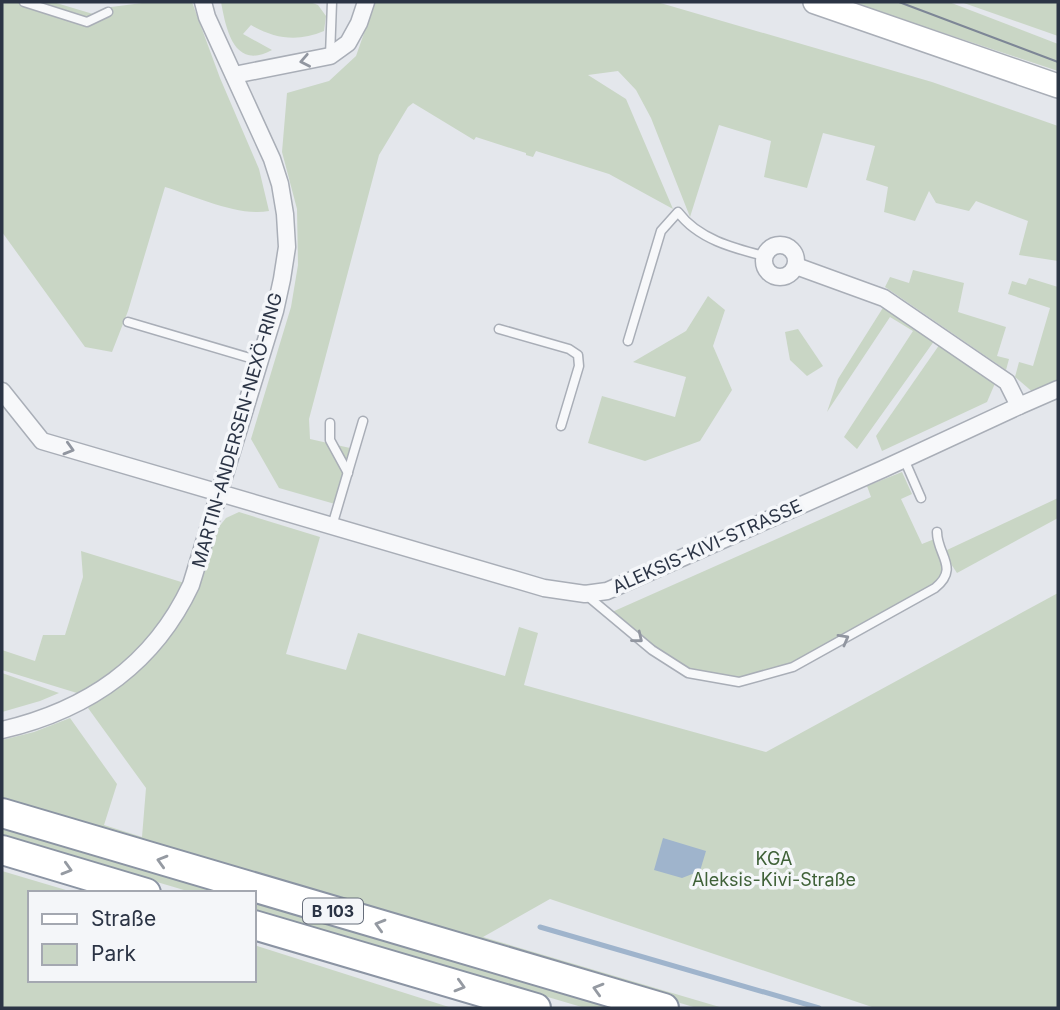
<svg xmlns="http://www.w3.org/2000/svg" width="1060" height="1010" viewBox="0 0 1060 1010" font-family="Inter,sans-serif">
	<rect width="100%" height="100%" fill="#e4e7ec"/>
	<g fill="#c9d6c5">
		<path d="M2,2H53L93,14L111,7L150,2H192L220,78L259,169L269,211C238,217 195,196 165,187L128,311L112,352L85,347L2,232Z"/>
		<path d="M221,2H310L318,5L326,16L324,31C298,42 275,39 251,25L243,34L272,50C234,71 226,29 221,2Z"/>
		<polygon points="375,2 657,2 932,82 1058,126 1058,261 1019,255 1028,221 976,201 969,211 936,203 929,191 915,221 884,212 888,187 866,180 875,146 823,133 807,188 764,177 771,141 719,125 690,217 651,118 636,90 618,71 588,75 626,99 673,209 609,174 536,151 533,157 526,155 526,153 476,137 474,140 413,103 408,107 379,155 309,419 310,439 350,448 335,504 279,488 251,439 291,307 298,265 297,209 282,152 287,93 329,81 356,56"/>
		<polygon points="850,2 949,2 1058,44 1058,71"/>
		<polygon points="961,2 1058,2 1058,36"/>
		<polygon points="913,270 964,283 958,312 1006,327 997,356 1009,359 1006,370 885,287 890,277 909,283"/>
		<polygon points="1029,278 1058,287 1058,384 1035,394 1015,377 1019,362 1033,366 1050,308 1008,294 1012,281 1026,285"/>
		<polygon points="708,296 725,310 713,346 732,390 700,441 645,461 588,443 602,396 675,417 686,377 633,362 686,331"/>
		<polygon points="886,303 937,337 857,449 844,437 913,331 890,317 827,412 838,379"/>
		<polygon points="798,329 823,366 807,376 790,360 785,332"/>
		<polygon points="942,341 996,381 987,402 882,451 876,436"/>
		<polygon points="902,472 912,494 901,499 922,544 937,538 943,551 943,582 793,667 739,682 711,678 669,661 612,612 871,497 867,486"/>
		<polygon points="1058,498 1058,518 957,573 947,558 947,550"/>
		<polygon points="239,512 320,537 286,654 346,670 358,633 505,676 519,627 538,633 524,685 766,752 1058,593 1058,1008 875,1008 550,899 483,937 723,1008 697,1008 2,803 2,740 34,732 70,718 117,784 104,825 142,837 146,788 88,708 115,689 196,587 218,528 226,518"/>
		<polygon points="81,551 191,585 182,606 90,697 2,670 2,650 35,661 43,635 65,635 83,577"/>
		<polygon points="2,673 59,693 40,701 2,712"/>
		<polygon points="2,826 229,893 194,893 2,836"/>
		<polygon points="2,871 76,893 30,893 30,980 254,980 254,945 452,1008 2,1008"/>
		<polygon points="254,900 619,1008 585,1008 254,910"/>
	</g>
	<polygon fill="#9fb4cc" points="663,838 706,851 700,871 682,878 654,870"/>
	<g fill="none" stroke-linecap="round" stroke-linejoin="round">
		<polyline stroke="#9fb4cc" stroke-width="5" points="540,927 819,1008"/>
		<defs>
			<g id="service">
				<polyline points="24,2 87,22 108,12"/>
				<polyline points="330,56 332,2"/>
				<polyline points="128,322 260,361"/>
				<polyline points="499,329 569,349 578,355 579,366 561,426"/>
				<path d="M628,341L661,231L678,212C698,239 733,248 764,256"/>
				<polyline points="330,423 330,440 348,473"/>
				<polyline points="904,459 921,498"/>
				<polyline points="332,526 363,421"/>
				<path d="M585,594L652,650L688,673L739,682L793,667L935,588C960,568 937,555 937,532"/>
			</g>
			<g id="minor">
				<polyline points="234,75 330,56 348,43 359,23 366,2"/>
				<circle cx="780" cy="261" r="16"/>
				<polyline points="2,391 42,441 544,588 585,594 607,591 883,469 1019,406 1007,382 884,298 796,266"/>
				<polyline points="1019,406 1058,389"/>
				<path d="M2,730C87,710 153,666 191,585L275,311L282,279L287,247L285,214L280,184L272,159L207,17L203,2"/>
			</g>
			<polyline id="secondary" points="815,2 1058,86"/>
			<g id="trunk">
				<polyline points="2,813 664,1008"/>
				<polyline points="2,850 146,893"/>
				<polyline points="254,925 536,1008"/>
			</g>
		</defs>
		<use href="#service" stroke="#a9aeb7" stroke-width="11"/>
		<use href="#minor" stroke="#a9aeb7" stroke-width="19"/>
		<use href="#secondary" stroke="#a9aeb7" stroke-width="26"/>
		<use href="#trunk" stroke="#8b94a3" stroke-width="32"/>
		<use href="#service" stroke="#f7f8fa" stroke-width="8"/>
		<use href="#minor" stroke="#f7f8fa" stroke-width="16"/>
		<use href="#secondary" stroke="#fff" stroke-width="23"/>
		<use href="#trunk" stroke="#fff" stroke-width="28"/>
		<polyline stroke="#7d8696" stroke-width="2" points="899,2 1058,62"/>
	</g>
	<defs><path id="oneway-chevron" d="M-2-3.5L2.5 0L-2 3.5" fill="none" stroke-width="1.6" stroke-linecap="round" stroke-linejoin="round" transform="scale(1.75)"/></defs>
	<g stroke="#9196a0">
		<use href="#oneway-chevron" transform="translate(305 61) rotate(169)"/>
		<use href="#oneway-chevron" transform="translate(69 449) rotate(16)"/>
		<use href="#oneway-chevron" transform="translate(638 638) rotate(39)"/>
		<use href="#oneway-chevron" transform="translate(844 639) rotate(-29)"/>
	</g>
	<g stroke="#959aa2">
		<use href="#oneway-chevron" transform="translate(162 861) rotate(-164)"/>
		<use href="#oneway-chevron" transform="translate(67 869) rotate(16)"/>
		<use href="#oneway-chevron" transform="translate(380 925) rotate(-164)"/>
		<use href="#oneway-chevron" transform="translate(460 986) rotate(16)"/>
		<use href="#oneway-chevron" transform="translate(598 989) rotate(-164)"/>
	</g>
	<g text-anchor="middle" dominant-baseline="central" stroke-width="7" stroke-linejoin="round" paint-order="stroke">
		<rect fill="#f4f6f9" stroke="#676e7b" stroke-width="2" x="303" y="898.5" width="60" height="25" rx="5"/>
		<g font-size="16" font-weight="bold" fill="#2b3445">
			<text x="333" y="911">B 103</text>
		</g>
		<g font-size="18" fill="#2b3445" stroke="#f4f6f9">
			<text transform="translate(237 430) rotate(-74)">MARTIN-ANDERSEN-NEXÖ-RING</text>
			<text transform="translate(707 546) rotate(-24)">ALEKSIS-KIVI-STRASSE</text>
		</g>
		<g font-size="18" fill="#3f6138" stroke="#f4f6f9">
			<text x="774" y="858">KGA<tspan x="774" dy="21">Aleksis-Kivi-Straße</tspan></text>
		</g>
	</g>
	<rect width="1060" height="1010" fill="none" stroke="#2b3445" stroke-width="7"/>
	<rect x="28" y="891" width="228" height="91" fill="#f4f6f9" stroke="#a4a8b1" stroke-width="2"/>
	<rect x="42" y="914" width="35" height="10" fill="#ffffff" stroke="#a4a8b1" stroke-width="2"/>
	<text x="91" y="926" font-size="21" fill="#2b3445">Straße</text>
	<rect x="42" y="944" width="35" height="21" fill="#c9d6c5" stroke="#a4a8b1" stroke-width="2"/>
	<text x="91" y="961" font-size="21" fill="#2b3445">Park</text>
</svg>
